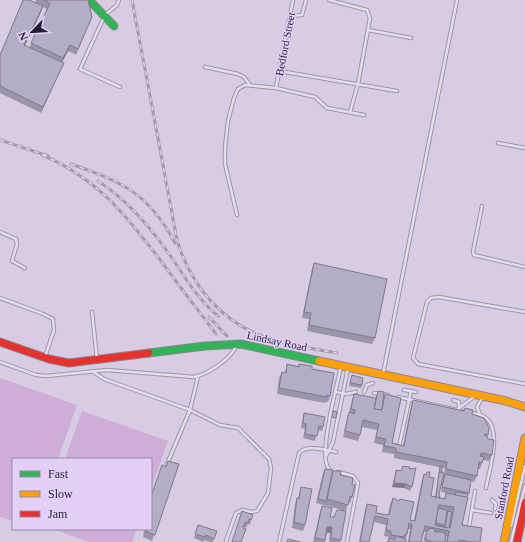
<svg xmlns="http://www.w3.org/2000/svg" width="525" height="542" viewBox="0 0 525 542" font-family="Georgia,serif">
	<rect width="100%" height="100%" fill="#d7cce4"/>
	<g fill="#ceaed6">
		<polygon points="0,378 77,405 58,459 13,459 13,521 0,517"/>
		<polygon points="82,411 168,441 151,489 151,459 65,459"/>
		<polygon points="53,529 137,529 132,542 89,542"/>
	</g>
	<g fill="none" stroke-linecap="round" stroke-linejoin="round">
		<defs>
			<g id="lane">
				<polyline points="119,0 117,5 105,15 80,69 120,87"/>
				<polyline points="329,0 367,10 370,18 358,84 350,112"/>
				<polyline points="290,16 302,15 306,0"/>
				<polyline points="368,30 411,38"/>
				<polyline points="205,67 238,74 244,77 250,85"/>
				<polyline points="279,71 397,91"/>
				<polyline points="276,88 293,0"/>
				<polyline points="498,143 525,148"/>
				<polyline points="482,206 473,252 474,255 525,267"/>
				<polyline points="237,215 225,164 225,148 228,121 234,98 238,89 245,85 276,88 315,97 327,108 364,115"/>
				<polyline points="0,232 16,239 17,244 12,261 25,268"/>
				<polyline points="0,298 41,313 53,319 54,330 45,357"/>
				<polyline points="92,312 97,359"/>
				<polyline points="525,312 439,297 431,298 427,302 413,358 418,364 525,384"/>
				<path d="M0,362L36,375L46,376L107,370L194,377C208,374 231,359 236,346"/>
				<polyline points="92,371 104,379 190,410 198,376"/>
				<polyline points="383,374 457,0"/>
				<polyline points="404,390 416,392"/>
				<polyline points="336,392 346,394 356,392"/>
				<polyline points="364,392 367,385 373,383"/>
				<polyline points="374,393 388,395"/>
				<polyline points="398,397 466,412"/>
				<polyline points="453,400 459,402 459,407"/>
				<polyline points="458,409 475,396"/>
				<path d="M471,413C475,414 479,414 483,416C504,427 489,470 486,488"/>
				<polyline points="480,415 477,407 482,398"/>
				<polyline points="399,447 411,391"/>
				<polyline points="326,456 333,442 348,368"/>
				<polyline points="167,464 190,410 220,425 238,428 269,459 271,468 268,493 257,511 251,512 242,510 236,513 226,541"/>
				<path d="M330,470C316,460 338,383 341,366"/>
				<polyline points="338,472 353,476 358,483 347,542"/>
				<polyline points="492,500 496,504 495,509"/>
				<polyline points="472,510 491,513"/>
				<polyline points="511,526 525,466"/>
				<polyline points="469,527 475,491"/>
				<path d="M279,542L299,453C306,444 326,450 336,452"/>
				<polyline points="511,542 525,486"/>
			</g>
			<g id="fast">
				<polyline points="89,0 114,26"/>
				<polyline points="149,353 205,346 241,344 319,361"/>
			</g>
			<g id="slow">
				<polyline points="319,361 506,401 525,407"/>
				<polyline points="504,542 525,438"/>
			</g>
			<g id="jam">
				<polyline points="0,342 49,359 69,363 149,353"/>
				<polyline points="517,542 525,503"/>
			</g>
		</defs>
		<use href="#lane" stroke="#9d95a9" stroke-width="4.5"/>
		<use href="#fast" stroke="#8c8598" stroke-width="9"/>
		<use href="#slow" stroke="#8c8598" stroke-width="9"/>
		<use href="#jam" stroke="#8c8598" stroke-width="9"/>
		<use href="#lane" stroke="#e4ddec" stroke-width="2.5"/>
		<use href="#fast" stroke="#30b455" stroke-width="7"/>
		<use href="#slow" stroke="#ff9f0a" stroke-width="7"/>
		<use href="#jam" stroke="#e5322d" stroke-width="7"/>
		<defs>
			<g id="rail">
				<path d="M132,0L177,240C191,287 224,325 271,339C293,346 315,349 337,353"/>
				<polyline points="0,140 48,156"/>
				<path d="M42,155C97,178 126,215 161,261C179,286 198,310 216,334"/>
				<path d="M71,164C122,182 148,192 175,243"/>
				<path d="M98,181C129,201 153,230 174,261C187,281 199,300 218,316"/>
				<polyline points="209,317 227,336"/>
			</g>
		</defs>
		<use href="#rail" stroke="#a39dab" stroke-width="3"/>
		<use href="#rail" stroke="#e2d0f5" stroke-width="1.5" stroke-dasharray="4.5" stroke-linecap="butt"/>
	</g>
	<g fill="#9b95ab" fill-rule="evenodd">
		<path d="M36,0H88L92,17L76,55L68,51L62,62L61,69L41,113L0,93V53H1L42,6L35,2ZM43,7L47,9L29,48L25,46L41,12Z"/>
		<polygon points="314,263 375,338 372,344 307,331 309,319 302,318 312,269"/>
		<polygon points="287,364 298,366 299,364 312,369 330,396 328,402 325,402 325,403 277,394 279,378 282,372 285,373"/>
		<polygon points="352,375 362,385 361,388 349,386"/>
		<path d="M378,391L383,401L385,394L392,443L403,446L411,406L413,400L464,411L465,408L472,414L488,435L487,436L492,455L489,461L483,460L480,469H478L477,476L474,482L471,481L462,525L480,542H446L447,537L446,536L445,542H423L426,532H424L421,542H408L410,529H408L406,539V542H387L389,537L384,536L386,525L374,522L369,542H359L365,510L367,504L376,513L388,515L390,504L393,498L410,520H414L422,480L424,474L429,477L431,496L435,497L439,473V467L394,458V454L382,452L383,445L374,443L377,430L362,427L360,435L358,441L343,437L347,418L349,413L352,400L354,394L375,402ZM442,468H445L441,492L453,494L446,493L444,499L440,498L439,494Z"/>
		<polygon points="304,413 323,427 322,431 318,430 315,441 303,438 305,429 301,428 303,417"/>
		<polygon points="168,461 179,464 152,541 143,537 144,530 144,529 151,529 166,466"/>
		<polygon points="325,469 340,475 352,485 352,497 350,503 348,502 346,511 316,503 323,473"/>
		<polygon points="409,469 412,487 410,491 404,488 392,487 395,474 396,470 401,471"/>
		<polygon points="301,487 305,525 303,531 292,528 295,504 297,498 298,498"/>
		<polygon points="322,506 330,517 334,517 337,510 341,540 340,542 329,542 330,533 327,533 325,542 313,542 320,512"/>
		<polygon points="241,516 251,520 250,525 248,524 246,528 243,527 241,542"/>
		<polygon points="198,525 217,531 213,542 210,542 204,540 203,542 194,538"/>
	</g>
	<g fill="#7e798b">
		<polygon points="43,6 41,12 22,51 24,45"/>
		<polygon points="70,45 68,51 61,64 63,58"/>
		<polygon points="64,63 61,69 41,113 43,107"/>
		<polygon points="394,483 406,484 404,488 392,487"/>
		<polygon points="327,527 332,527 330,533 325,532"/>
	</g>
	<g fill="#b4adc7" stroke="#7e798b" fill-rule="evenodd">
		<polygon points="23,0 29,0 43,6 24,45 64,63 43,107 0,86 0,53 1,53"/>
		<polygon points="44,0 88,0 92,17 78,49 70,45 63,58 31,43 50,3"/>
		<polygon points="314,263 387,279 375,338 309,325 311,313 304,312"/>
		<polygon points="287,364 299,367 299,364 312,366 312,369 334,373 330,396 327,395 327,397 279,388 282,372 286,373"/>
		<polygon points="352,375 363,378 362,385 350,383"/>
		<polygon points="378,391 384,392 382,410 374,409"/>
		<polygon points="354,394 376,398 374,409 382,410 385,394 401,398 392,443 404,446 413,400 464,411 465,408 473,410 472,414 484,418 489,428 488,435 485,434 485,436 487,436 488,439 494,440 492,455 481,453 480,456 484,457 482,463 479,462 477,476 446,469 447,462 396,452 396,448 384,446 386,439 376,437 379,424 363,420 360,435 345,431 349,412 354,414 355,410 351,409"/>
		<polygon points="333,411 337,412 336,418 332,417"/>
		<polygon points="304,413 325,417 323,427 319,426 317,436 305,434 306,424 303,423"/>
		<polygon points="168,461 179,464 155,535 145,531 145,529 151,529 151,496 162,465 166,467"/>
		<polygon points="403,466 410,467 409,469 416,468 412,487 406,484 394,483 396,470 401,471"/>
		<polygon points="440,466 442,466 442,473 440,472"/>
		<polygon points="325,469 333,470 326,501 318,499"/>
		<polygon points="333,471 341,471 340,475 353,478 352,485 355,485 352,497 350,496 348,505 327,499"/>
		<path d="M427,472H430L429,477L434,478L431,496L445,499L446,493L468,497L462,525L482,528L480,542H472L459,540L458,542H447L449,531L425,526L421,542H409L412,524L409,523L407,534H405L404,537L391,535V531L386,530L388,519L375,516L369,542H360L367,504L377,506L376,513L389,515L393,498L399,501L400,499L414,502L410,520L415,521L424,474L426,475ZM439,505L454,507L450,528L435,525Z"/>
		<polygon points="439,472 444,473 439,494 440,498 436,497"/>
		<polygon points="445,474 471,480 469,493 442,487"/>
		<polygon points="301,487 312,489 305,525 294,522 297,498 299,499"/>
		<polygon points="456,492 468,494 467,497 455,495"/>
		<polygon points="322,506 332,508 330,517 334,517 337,510 346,511 341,540 331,538 332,527 327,527 325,540 315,538"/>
		<polygon points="438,508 447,510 445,525 436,523"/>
		<polygon points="242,511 253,515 251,520 249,519 248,523 245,522 243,528 246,529 241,542 232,542"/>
		<polygon points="448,511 452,512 449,528 435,525 445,527"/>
		<polygon points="198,525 217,531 214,539 206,535 205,537 195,534"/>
		<polygon points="429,528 435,529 435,532 441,532 441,531 446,534 445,542 433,542 425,539 427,530 429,530"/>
		<polygon points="395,536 406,539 406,542 388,542 389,538 395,540"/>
		<polygon points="288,539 300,542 287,542"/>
	</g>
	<g text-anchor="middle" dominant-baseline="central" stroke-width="3" stroke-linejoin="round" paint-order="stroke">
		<g font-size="11" fill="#241d37" stroke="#e2d0f5">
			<text transform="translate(285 44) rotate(-79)">Bedford Street</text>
			<text transform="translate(277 341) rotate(12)">Lindsay Road</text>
			<text transform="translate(504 488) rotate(-79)">Stanford Road</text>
		</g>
	</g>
	<rect x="12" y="458" width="140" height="72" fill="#e2d0f5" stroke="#9688a9"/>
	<rect x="20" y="471" width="20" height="6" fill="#30b455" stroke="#9688a9"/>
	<text x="48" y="478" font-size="12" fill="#241d37">Fast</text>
	<rect x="20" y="491" width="20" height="6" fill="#ff9f0a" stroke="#9688a9"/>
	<text x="48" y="498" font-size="12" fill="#241d37">Slow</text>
	<rect x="20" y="511" width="20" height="6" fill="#e5322d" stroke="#9688a9"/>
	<text x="48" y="518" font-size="12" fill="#241d37">Jam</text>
	<g transform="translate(32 32) rotate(245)" stroke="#e2d0f5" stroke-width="3" paint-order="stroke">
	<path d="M0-3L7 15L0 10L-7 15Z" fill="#241d37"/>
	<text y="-6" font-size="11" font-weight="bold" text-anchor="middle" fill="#241d37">N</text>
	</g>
</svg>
